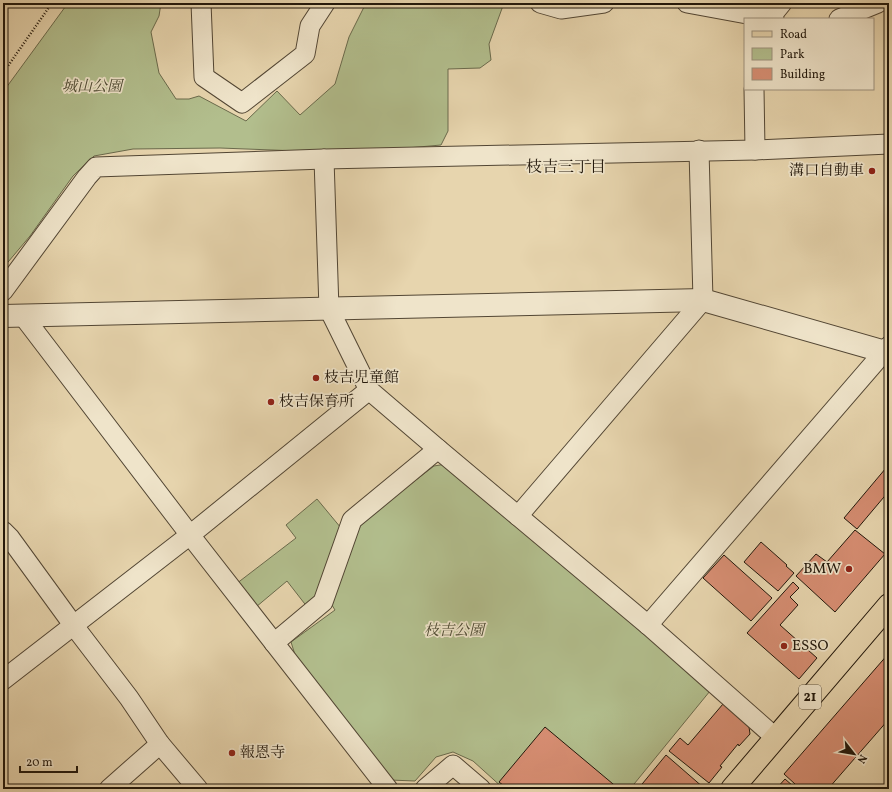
<svg xmlns="http://www.w3.org/2000/svg" width="892" height="792" viewBox="0 0 892 792" font-family="Vollkorn,'Noto Serif JP',serif">
	<rect width="100%" height="100%" fill="#e7d5ae"/>
	<filter id="stains"><feTurbulence type="fractalNoise" baseFrequency=".005" numOctaves="4"/><feColorMatrix values="0 0 0 0 .2 0 0 0 0 .09 0 0 0 0 .02 0 0 0 .5 -.17"/></filter>
	<radialGradient id="worn" r=".72"><stop offset=".6" stop-color="#630" stop-opacity="0"/><stop offset="1" stop-color="#630" stop-opacity=".3"/></radialGradient>
	<g fill="#b2be8d" stroke="#6a6a4c">
		<polygon points="68,3 161,3 159,16 151,32 159,73 176,99 189,99 199,96 246,121 277,91 300,115 335,84 349,37 366,3 504,3 489,44 491,60 480,68 448,69 448,131 441,145 351,153 220,148 133,149 94,156 73,176 30,236 3,268 3,92"/>
		<polygon points="446,464 710,691 630,789 504,789 473,761 453,752 436,757 415,781 390,780 296,658 291,642 335,610 325,594 308,608 287,581 256,607 236,584 296,538 286,525 317,499 346,534 434,466"/>
	</g>
	<g fill="#d78e73" stroke="#21170b">
		<polygon points="886,468 889,471 889,491 857,529 844,518"/>
		<polygon points="855,530 885,554 835,612 796,576 816,554 827,562"/>
		<polygon points="761,542 787,565 786,566 794,573 778,591 744,562"/>
		<polygon points="724,555 772,598 751,621 703,578"/>
		<polygon points="793,582 799,588 790,597 798,605 780,625 817,658 799,679 747,633"/>
		<polygon points="889,653 889,719 828,789 776,789 785,779 793,786 795,784 784,774"/>
		<polygon points="723,704 749,727 750,734 739,746 738,744 720,766 722,767 709,783 669,751 680,738 688,745"/>
		<polygon points="545,727 619,789 508,789 499,782"/>
		<polygon points="666,755 704,788 703,789 638,789"/>
	</g>
	<g fill="none" stroke-linecap="round" stroke-linejoin="round">
		<defs>
			<g id="minor">
				<polyline points="201,3 204,77 242,103 305,54 310,26 325,3"/>
				<polyline points="540,3 561,9 604,3"/>
				<polyline points="687,3 774,19"/>
				<polyline points="769,19 782,3"/>
				<polyline points="839,19 878,3"/>
				<polyline points="754,89 755,150"/>
				<polyline points="324,159 329,309 369,390 438,449 648,625 776,738"/>
				<polyline points="3,291 87,177 96,167 324,159 755,150 889,144"/>
				<polyline points="23,316 190,535 388,789"/>
				<polyline points="518,516 703,300 699,150"/>
				<polyline points="3,531 10,538 74,626 129,698 160,744 198,789"/>
				<polyline points="648,625 889,346"/>
				<polyline points="274,643 323,602 352,520 438,449"/>
				<polyline points="3,680 190,535 369,390"/>
				<polyline points="109,789 160,744"/>
				<polyline points="425,789 453,765 481,789"/>
			</g>
			<polyline id="tertiary" points="3,316 703,300 889,353"/>
			<polyline id="primary" points="732,789 889,605"/>
		</defs>
		<use href="#minor" stroke="#524634" stroke-width="21"/>
		<use href="#tertiary" stroke="#524634" stroke-width="24"/>
		<use href="#primary" stroke="#21170b" stroke-width="24"/>
		<polyline stroke="#21170b" stroke-width="2.5" stroke-dasharray="1 2" stroke-linecap="butt" points="3,73 52,3"/>
		<use href="#minor" stroke="#efe4ca" stroke-width="19"/>
		<use href="#tertiary" stroke="#efe4ca" stroke-width="22"/>
		<use href="#primary" stroke="#e7d5ae" stroke-width="22"/>
		<polyline stroke="#21170b" stroke-width="3" stroke-dasharray="7 7" stroke-linecap="butt" points="3,17 13,3"/>
	</g>
	<g fill="#8f2418" stroke="#efe4ca" stroke-width="1.5">
		<circle cx="872" cy="171" r="4"/>
		<circle cx="316" cy="378" r="4"/>
		<circle cx="271" cy="402" r="4"/>
		<circle cx="849" cy="569" r="4"/>
		<circle cx="784" cy="646" r="4"/>
		<circle cx="232" cy="753" r="4"/>
	</g>
	<g text-anchor="middle" dominant-baseline="central" stroke-width="3.5" stroke-linejoin="round" paint-order="stroke">
		<rect fill="#efe4ca" stroke="#5f5444" stroke-width="1" x="799" y="685" width="22" height="24" rx="3"/>
		<g font-size="14" font-weight="bold" fill="#21170b">
			<text x="810" y="697">21</text>
		</g>
		<g font-size="15" font-style="italic" fill="#4c4932" stroke="#efe4ca">
			<text x="92" y="87">城山公園</text>
			<text x="454" y="631">枝吉公園</text>
		</g>
		<g font-size="15" fill="#21170b" stroke="#efe4ca" text-anchor="start">
			<text x="864" y="171" text-anchor="end">溝口自動車</text>
			<text x="324" y="378">枝吉児童館</text>
			<text x="279" y="402">枝吉保育所</text>
			<text x="841" y="569" text-anchor="end">BMW</text>
			<text x="792" y="646">ESSO</text>
			<text x="240" y="753">報恩寺</text>
		</g>
		<g font-size="16" fill="#21170b" stroke="#efe4ca">
			<text x="566" y="168">枝吉三丁目</text>
		</g>
	</g>
	<rect width="892" height="792" fill="none" stroke="#e7d5ae" stroke-width="16"/>
	<rect x="4" y="4" width="884" height="784" fill="none" stroke="#21170b" stroke-width="2"/>
	<rect x="8" y="8" width="876" height="776" fill="none" stroke="#21170b"/>
	<rect x="744" y="18" width="130" height="72" fill="#efe4ca" stroke="#9d927e"/>
	<rect x="752" y="31" width="20" height="6" fill="#e7d5ae" stroke="#9d927e"/>
	<text x="780" y="38" font-size="12" fill="#21170b">Road</text>
	<rect x="752" y="48" width="20" height="12" fill="#b2be8d" stroke="#9d927e"/>
	<text x="780" y="58" font-size="12" fill="#21170b">Park</text>
	<rect x="752" y="68" width="20" height="12" fill="#d78e73" stroke="#9d927e"/>
	<text x="780" y="78" font-size="12" fill="#21170b">Building</text>
	<g transform="translate(854 754) rotate(121)" stroke="#efe4ca" stroke-width="3" paint-order="stroke">
	<path d="M0-3L7 15L0 10L-7 15Z" fill="#21170b"/>
	<text y="-6" font-size="11" font-weight="bold" text-anchor="middle" fill="#21170b">N</text>
	</g>
	<path d="M20 766v6h57v-6" fill="none" stroke="#21170b" stroke-width="2"/>
	<text x="26" y="766" font-size="12" fill="#21170b" stroke="#efe4ca" stroke-width="3" paint-order="stroke">20 m</text>
	<rect width="100%" height="100%" filter="url(#stains)"/>
	<rect width="100%" height="100%" fill="url(#worn)"/>
</svg>
